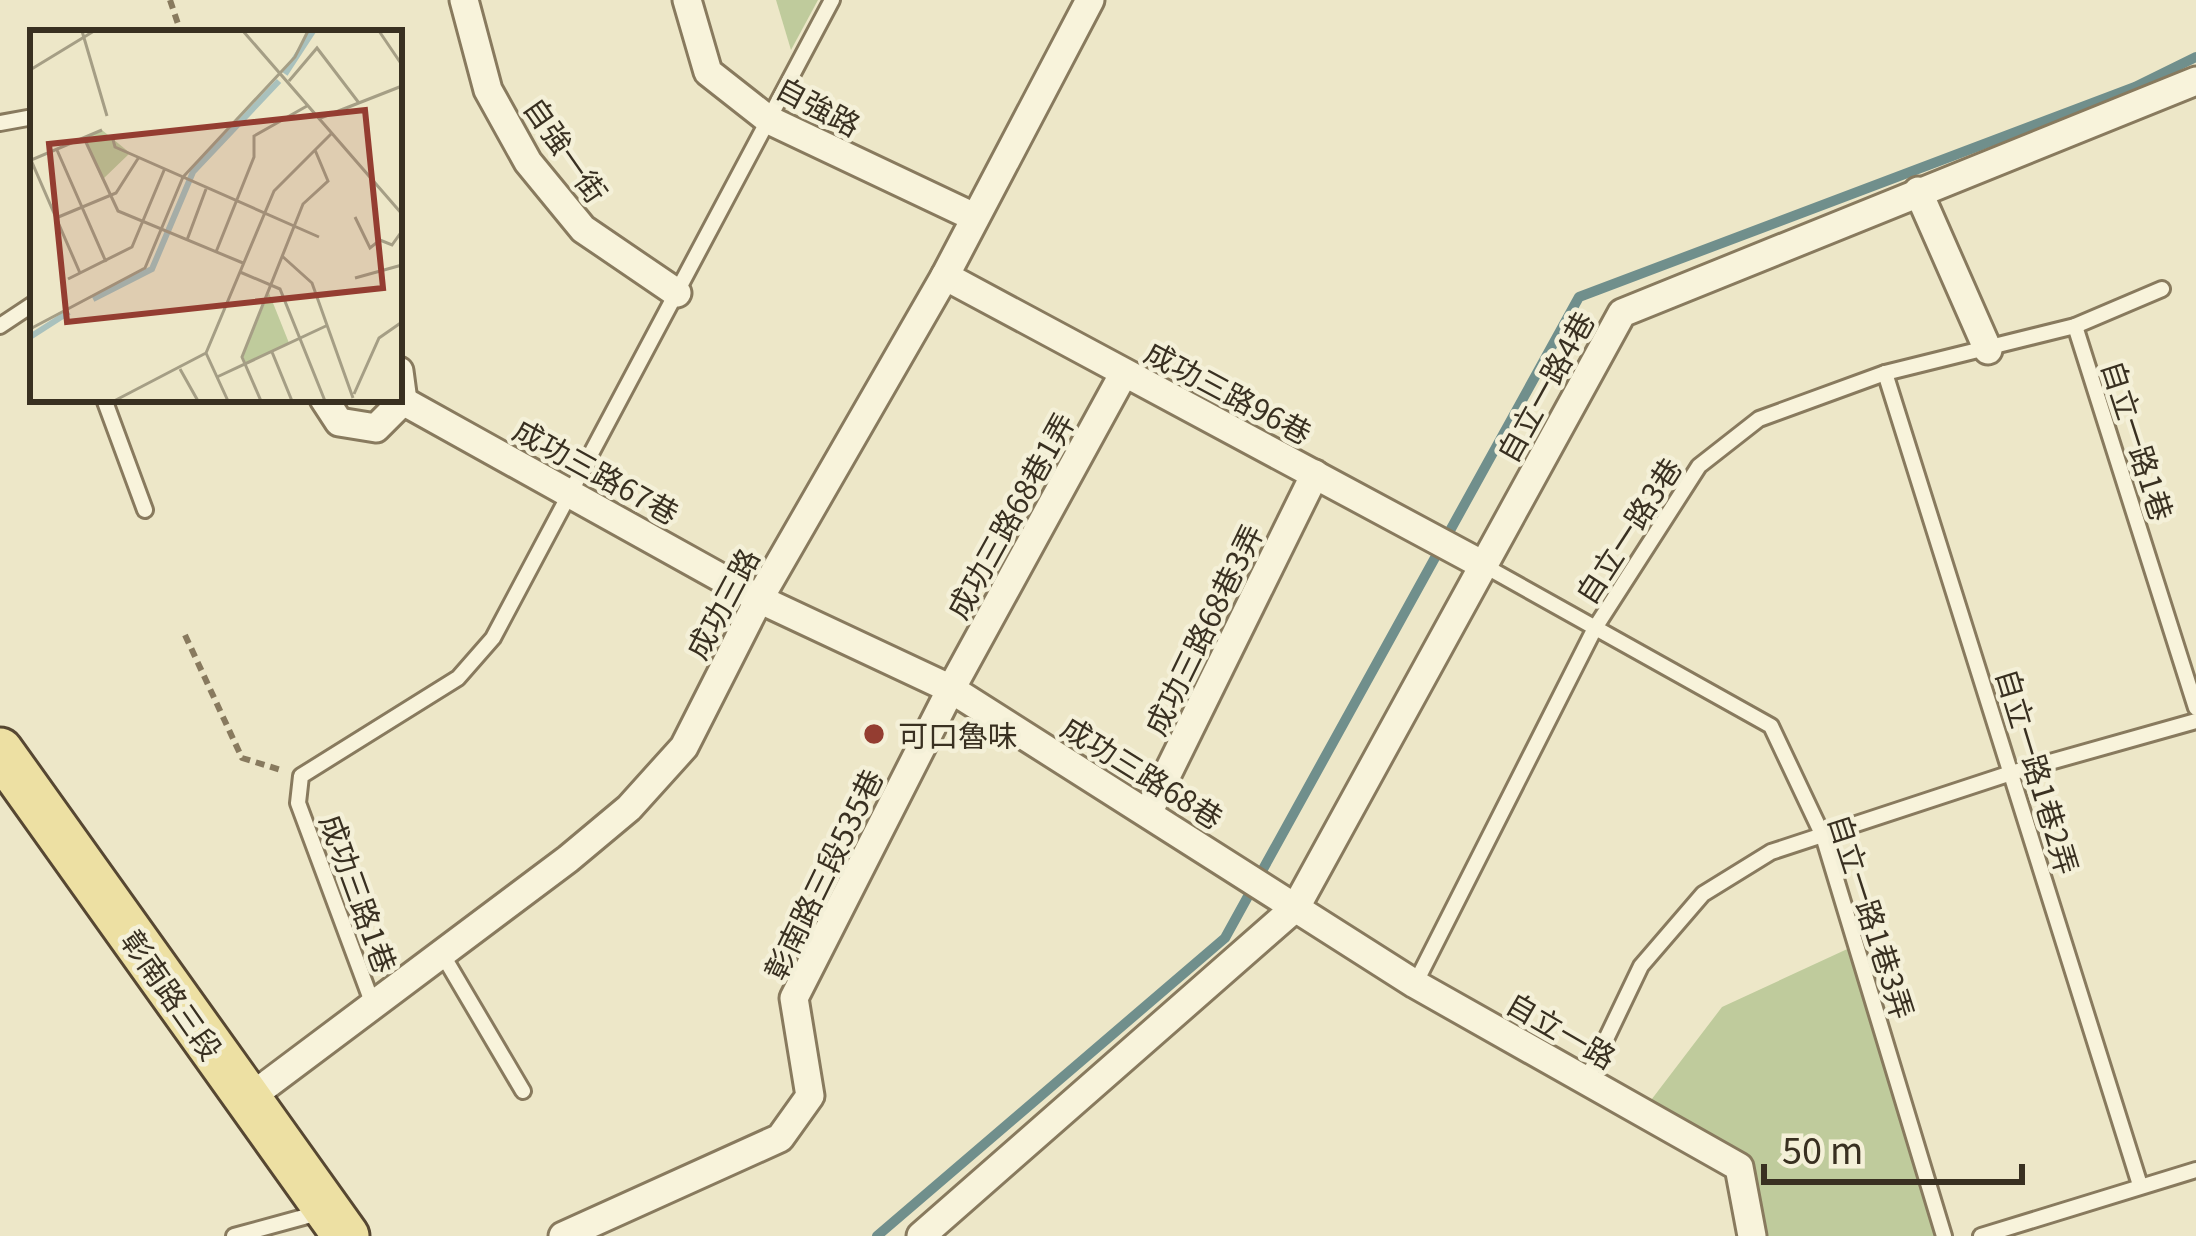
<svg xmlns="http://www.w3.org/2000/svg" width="2196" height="1236" viewBox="0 0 2196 1236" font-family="Georgia,'Noto Sans TC',serif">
	<rect width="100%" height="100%" fill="#ede7c8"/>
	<g fill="#bfcb9c">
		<polygon points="776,0 818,0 791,50"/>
		<polygon points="1856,945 1944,1236 1752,1236 1739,1167 1642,1112 1722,1007"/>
	</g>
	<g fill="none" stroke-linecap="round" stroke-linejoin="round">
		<polyline stroke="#708f8c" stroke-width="10" points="877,1236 1225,938 1579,297 2135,87 2196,57"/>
		<defs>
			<g id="lane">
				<polyline points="0,123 33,117"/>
				<polyline points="0,326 33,304"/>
				<polyline points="2075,326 2196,708"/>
				<polyline points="1885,373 2140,1185"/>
				<polyline points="104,399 145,510"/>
				<polyline points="1483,565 1771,726 1823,836 1944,1236"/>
				<polyline points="441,952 523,1091"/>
				<polyline points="1415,984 1595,628 1699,466 1759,419 1885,373 2075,326 2162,289"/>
				<polyline points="372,1002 298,803 301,776 458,678 493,638 832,0"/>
				<polyline points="1586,1081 1641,966 1703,894 1771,852 2011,773 2196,721"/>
				<polyline points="234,1236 322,1212"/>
				<polyline points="1981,1236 2196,1170"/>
			</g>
			<g id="street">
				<polyline points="464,0 488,90 528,162 583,229 677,293"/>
				<polyline points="687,0 708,72 769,120 974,217"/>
				<polyline points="1918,191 1988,350"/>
				<polyline points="945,276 1483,565"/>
				<polyline points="324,399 339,422 376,428 403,401 399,371"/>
				<polyline points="403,401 759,599 951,689 1415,984 1739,1167 1752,1236"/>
				<polyline points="1148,813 1315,474"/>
				<polyline points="248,1099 568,859 629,808 684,747 759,599 945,276 1090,0"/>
				<polyline points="563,1236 780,1138 810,1096 794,998 951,689 1124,373"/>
				<polyline points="921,1236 1296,907 1622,313 2196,81"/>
			</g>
			<polyline id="primary" points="0,751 346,1236"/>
		</defs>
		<use href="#lane" stroke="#887a5e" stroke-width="20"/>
		<use href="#street" stroke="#887a5e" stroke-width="33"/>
		<use href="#primary" stroke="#564732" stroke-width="51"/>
		<g stroke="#887a5e" stroke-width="6" stroke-dasharray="9 6" stroke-linecap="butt">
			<polyline points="170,0 181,33"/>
			<polyline points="185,635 242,758 281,770"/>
		</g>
		<use href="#lane" stroke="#f8f3db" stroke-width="14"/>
		<use href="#street" stroke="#f8f3db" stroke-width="27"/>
		<use href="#primary" stroke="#ede0a3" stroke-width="45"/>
	</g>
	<circle fill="#943d31" stroke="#f4f0d8" stroke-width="4.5" cx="874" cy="734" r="12"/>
	<g text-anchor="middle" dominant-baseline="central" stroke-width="9" stroke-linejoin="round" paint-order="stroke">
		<g font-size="30" fill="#393021" stroke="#f4f0d8">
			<text transform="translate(819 105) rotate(28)">自強路</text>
			<text transform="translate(567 149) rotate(55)">自強一街</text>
			<text transform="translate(1544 386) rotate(-61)">自立一路4巷</text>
			<text transform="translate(1229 391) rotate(28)">成功三路96巷</text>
			<text transform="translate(2139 440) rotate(72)">自立一路1巷</text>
			<text transform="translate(597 470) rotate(29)">成功三路67巷</text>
			<text transform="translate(1009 515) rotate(-61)">成功三路68巷1弄</text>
			<text transform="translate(1627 530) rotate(-57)">自立一路3巷</text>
			<text transform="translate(721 603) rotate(-62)">成功三路</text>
			<text transform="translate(1202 629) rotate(-64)">成功三路68巷3弄</text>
			<text transform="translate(1143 771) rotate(32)">成功三路68巷</text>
			<text transform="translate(2039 771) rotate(73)">自立一路1巷2弄</text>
			<text transform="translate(822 874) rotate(-64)">彰南路三段535巷</text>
			<text transform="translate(360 893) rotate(70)">成功三路1巷</text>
			<text transform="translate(1873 916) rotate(72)">自立一路1巷3弄</text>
			<text transform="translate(173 994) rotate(55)">彰南路三段</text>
			<text transform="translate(1562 1029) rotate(30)">自立一路</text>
		</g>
		<g font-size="30" fill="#393021" stroke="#f4f0d8" text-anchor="start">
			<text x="898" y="734">可口魯味</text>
		</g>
	</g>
	<g transform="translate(30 30)">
		<rect width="372" height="372" fill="#ede7c8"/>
		<path d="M72,100L100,123L72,150L54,108ZM239,263L259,313L216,334L213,326Z" fill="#bfcb9c"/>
		<path fill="none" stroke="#a9c1bd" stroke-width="6" d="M255,44L283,1M63,269L122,239L163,142L249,51M0,307L39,282"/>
		<path fill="none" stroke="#a59e85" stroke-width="3" d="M52,1L77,86M213,1L372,184M349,1L372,35M0,40L64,1M259,51L287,18L329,73M288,89L372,56M82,106L85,117L289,207M54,108L88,181L213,233M27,120L76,232M325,187L340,218L350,210L362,215L372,201M26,188L86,163L109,127M157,210L176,159M186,222L224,127V106L277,76M252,226L282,253L323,368M210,242L250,259L295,371M50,243L1,130L72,100M325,248L372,235M38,249L102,217L135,138M0,299L115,238L153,147L265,27L278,1M242,322L262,371M176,323L198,371M150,339L168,371M187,347L298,295M324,364L349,308L372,292M84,371L176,323L244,161L301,104M231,371L212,327L273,174L298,151L285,120"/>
		<path fill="#943d31" fill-opacity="0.15" stroke="#943d31" stroke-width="6" d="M335,80L353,258L37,292L19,114Z"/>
		<rect width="372" height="372" fill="none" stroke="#393021" stroke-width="6"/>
	</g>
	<path d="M1764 1164v18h258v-18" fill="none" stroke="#393021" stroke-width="6"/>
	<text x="1782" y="1164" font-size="36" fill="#393021" stroke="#f4f0d8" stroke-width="9" paint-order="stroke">50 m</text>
</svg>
